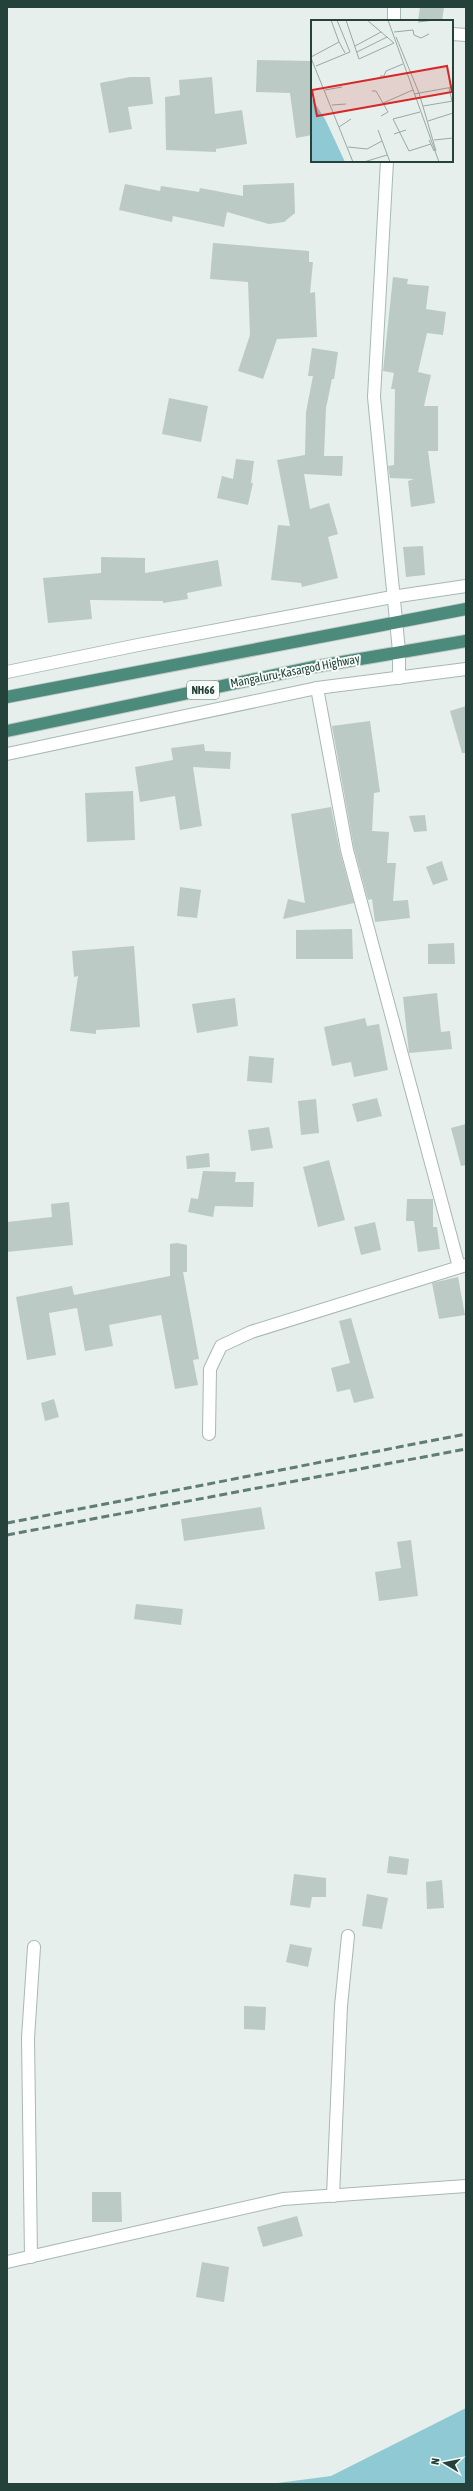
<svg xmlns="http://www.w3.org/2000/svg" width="473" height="2491" viewBox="0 0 473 2491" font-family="'Asap Condensed',sans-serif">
	<rect width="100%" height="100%" fill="#e6efeb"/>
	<polygon fill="#8ec9d4" points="466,2408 466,2484 270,2484 331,2476"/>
	<g fill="#bbcac4">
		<polygon points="420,7 444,7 442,21 418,21"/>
		<polygon points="257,60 312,61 312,135 296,138 290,93 256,92"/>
		<polygon points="130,77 150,77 153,104 128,107 132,129 109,133 100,83"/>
		<polygon points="212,77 215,114 242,110 247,144 216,149 216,152 166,150 165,97 180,95 179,80"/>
		<polygon points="294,183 295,213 284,222 269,224 227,212 224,227 173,216 172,222 119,210 125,184 160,191 161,186 199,192 200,188 243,196 243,185"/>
		<polygon points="213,243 309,251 309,262 313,262 310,293 315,292 317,337 277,339 263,379 238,371 250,335 248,282 210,279"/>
		<polygon points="393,277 408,279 407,284 429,286 426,309 446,312 443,335 427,333 418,372 431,375 424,406 438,406 438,451 428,451 435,503 411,507 408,481 414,479 390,478 388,466 394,465 395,389 391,389 394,373 383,371"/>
		<polygon points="312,348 338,352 334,379 332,379 326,408 324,456 343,456 342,476 304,474 310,509 329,503 338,534 328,537 338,578 302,587 301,583 271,580 278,525 290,526 277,460 305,455 306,412 313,376 308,376"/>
		<polygon points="169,398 208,406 201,442 162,434"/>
		<polygon points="236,459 254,461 251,483 253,483 248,505 217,498 222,476 233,479"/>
		<polygon points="423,546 425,575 406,577 403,547"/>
		<polygon points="101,557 145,558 145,573 218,560 222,586 187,593 188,599 163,603 163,601 90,600 92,619 48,623 43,578 101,573"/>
		<polygon points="466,706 466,753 462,753 450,711"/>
		<polygon points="370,721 380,792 374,793 372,831 389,832 387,863 396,863 393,901 408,900 410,918 375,922 372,899 368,900 354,848 332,726"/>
		<polygon points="204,744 205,751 231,752 230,769 193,767 202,826 180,830 175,796 140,802 135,767 173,760 171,748"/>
		<polygon points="133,791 135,840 87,842 85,793"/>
		<polygon points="331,807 340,852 354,903 283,919 288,899 305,903 291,814"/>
		<polygon points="425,815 427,831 414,832 409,816"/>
		<polygon points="442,861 448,880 433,885 426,867"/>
		<polygon points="180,887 201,890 197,918 177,916"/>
		<polygon points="352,929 353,959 296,959 296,930"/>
		<polygon points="454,943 455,964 428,964 428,944"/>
		<polygon points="134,946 140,1027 96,1030 96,1034 70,1031 78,976 74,977 72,951"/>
		<polygon points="437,993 441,1032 450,1031 452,1049 409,1053 403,997"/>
		<polygon points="235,998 238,1026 197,1033 192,1004"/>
		<polygon points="365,1018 367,1026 379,1024 388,1070 354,1077 351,1062 332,1066 324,1027"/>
		<polygon points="249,1056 274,1058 272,1083 247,1081"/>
		<polygon points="377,1098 382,1116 357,1122 352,1104"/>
		<polygon points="316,1099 319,1133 301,1135 298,1101"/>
		<polygon points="466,1124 466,1165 461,1166 451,1128"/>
		<polygon points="269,1127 273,1148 251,1151 248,1130"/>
		<polygon points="209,1153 210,1167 187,1169 186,1156"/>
		<polygon points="329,1160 345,1220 318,1227 303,1167"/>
		<polygon points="203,1171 236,1172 235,1182 254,1182 253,1207 215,1206 213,1217 188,1212 191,1198 198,1199"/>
		<polygon points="407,1199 433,1199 433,1227 437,1227 440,1249 418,1252 414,1221 406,1221"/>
		<polygon points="69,1202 73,1245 7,1252 7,1222 52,1217 51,1204"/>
		<polygon points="375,1222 381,1250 361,1255 354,1227"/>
		<polygon points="177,1243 187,1245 187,1272 183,1272 199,1359 193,1360 198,1385 175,1389 161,1315 109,1325 113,1346 85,1351 77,1308 49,1313 56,1355 27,1360 16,1297 72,1286 74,1295 170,1276 170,1244"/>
		<polygon points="458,1277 465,1315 439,1319 432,1283"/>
		<polygon points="351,1318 374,1398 354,1403 350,1389 337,1392 331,1368 350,1363 339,1321"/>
		<polygon points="54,1399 59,1417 45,1421 41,1403"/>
		<polygon points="261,1507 265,1529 184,1541 181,1519"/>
		<polygon points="411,1540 418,1596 379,1601 375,1572 401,1568 397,1542"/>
		<polygon points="136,1604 183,1609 181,1625 134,1619"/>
		<polygon points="389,1856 409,1859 407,1875 387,1873"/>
		<polygon points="294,1874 326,1878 326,1897 312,1897 310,1908 290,1905"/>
		<polygon points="442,1880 444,1908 427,1909 426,1882"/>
		<polygon points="367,1894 388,1898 382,1929 362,1926"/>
		<polygon points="290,1944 312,1948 308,1967 286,1962"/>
		<polygon points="244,2006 266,2007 265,2030 244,2029"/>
		<polygon points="92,2192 121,2192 122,2222 92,2222"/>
		<polygon points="297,2216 303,2236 263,2247 257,2227"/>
		<polygon points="202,2262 229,2267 224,2302 196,2297"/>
	</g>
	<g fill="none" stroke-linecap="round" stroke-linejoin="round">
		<defs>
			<g id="minor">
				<polyline points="452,34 466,35"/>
				<polyline points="317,688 347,850 459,1267"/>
				<polyline points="209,1434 210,1369 221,1346 251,1332 466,1265"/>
				<polyline points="333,2196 341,2006 348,1936"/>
				<polyline points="31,2257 28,2038 34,1947"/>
			</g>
			<g id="tertiary">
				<polyline points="7,672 138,645 392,597 466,586"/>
				<polyline points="7,754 317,688 466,669"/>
				<polyline points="7,2262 283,2199 466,2186"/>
			</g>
			<g id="secondary">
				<polyline points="394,21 394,7"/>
				<polyline points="387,161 374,397 399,651 399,678"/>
			</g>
			<g id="trunk">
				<polyline points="7,697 466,609"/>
				<polyline points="7,731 313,667 466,641"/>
			</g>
		</defs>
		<use href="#minor" stroke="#a8b8b2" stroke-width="14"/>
		<use href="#tertiary" stroke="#a8b8b2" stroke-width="14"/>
		<use href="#secondary" stroke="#a4bbb3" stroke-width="14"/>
		<use href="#trunk" stroke="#c2cac8" stroke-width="14"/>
		<use href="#minor" stroke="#fff" stroke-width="12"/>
		<use href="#tertiary" stroke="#fff" stroke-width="12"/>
		<use href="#secondary" stroke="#fff" stroke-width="12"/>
		<use href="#trunk" stroke="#4c8a7c" stroke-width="12"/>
		<g stroke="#5f7d75" stroke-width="3" stroke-dasharray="8 4" stroke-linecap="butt">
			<polyline points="7,1523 466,1434"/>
			<polyline points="7,1535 466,1449"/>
		</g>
	</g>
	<g text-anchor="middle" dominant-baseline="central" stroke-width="4" stroke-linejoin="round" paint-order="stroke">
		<rect fill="#f7fbf9" stroke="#637a73" stroke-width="1" x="187" y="681" width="32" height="18" rx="3"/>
		<g font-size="11" font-weight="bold" fill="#24423a">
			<text x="203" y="690">NH66</text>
		</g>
		<g font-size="12" fill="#24423a" stroke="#f7fbf9">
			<text transform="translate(295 671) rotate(-11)">Mangaluru-Kasargod Highway</text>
		</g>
	</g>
	<g transform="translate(311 20)">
		<rect width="142" height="142" fill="#e6efeb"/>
		<path d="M0,77L14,99L34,142H0Z" fill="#8ec9d4"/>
		<path fill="none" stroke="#98aaa4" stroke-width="1" d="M35,0L48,39L83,23M56,0L83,23M77,0L128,142M107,2L123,0M83,12L102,10L103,15L110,18L118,14M85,17L108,73L125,131M28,22L34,33M44,26L70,12M46,32L76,17M0,37L28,22L20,0M0,38L42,142M5,46L39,32L26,0M69,56H73L75,51L92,44M138,68L141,81M14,70L31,67M61,71H65L77,92L70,96M103,74L142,67M72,83L102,70M21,85L35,84M112,86L142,81M109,92L82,99L98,131L120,124M117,101L142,93M28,107L40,99M67,110L79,142M83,114L95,110M118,120L123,131M123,120L142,118M37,127L56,129L71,121M53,142L76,135"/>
		<path fill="#d62828" fill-opacity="0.15" stroke="#d62828" stroke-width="2" d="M136,46L141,72L6,96L1,70Z"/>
		<rect width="142" height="142" fill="none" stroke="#24423a" stroke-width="2"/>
	</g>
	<rect width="473" height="2491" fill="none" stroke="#24423a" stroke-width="16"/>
	<g transform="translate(445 2463) rotate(280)" stroke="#f7fbf9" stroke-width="3" paint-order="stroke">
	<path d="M0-3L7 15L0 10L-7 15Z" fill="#24423a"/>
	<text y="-6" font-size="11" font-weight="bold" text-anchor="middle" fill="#24423a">N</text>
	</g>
</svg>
